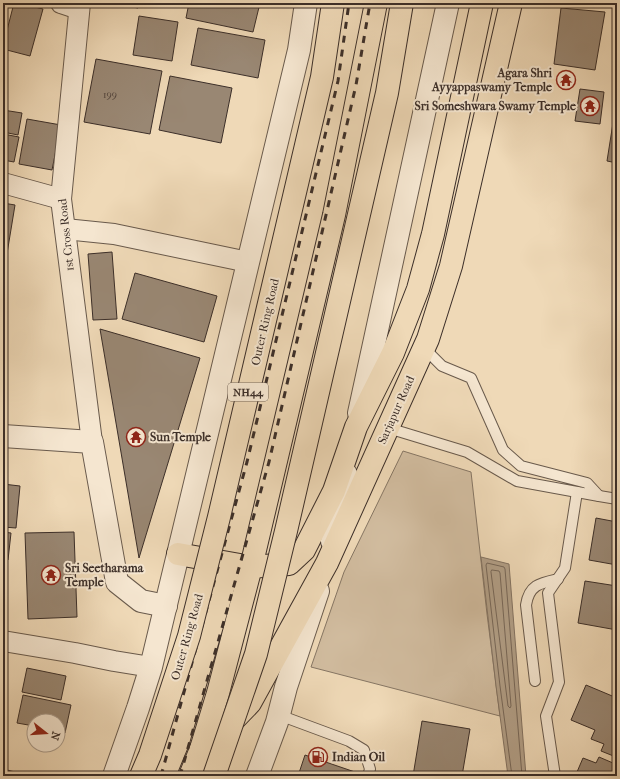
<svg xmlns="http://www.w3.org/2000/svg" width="620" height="779" viewBox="0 0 620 779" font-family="'IM FELL French Canon',serif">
	<rect width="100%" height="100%" fill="#efd9b7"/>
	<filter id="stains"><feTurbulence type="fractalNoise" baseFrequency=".005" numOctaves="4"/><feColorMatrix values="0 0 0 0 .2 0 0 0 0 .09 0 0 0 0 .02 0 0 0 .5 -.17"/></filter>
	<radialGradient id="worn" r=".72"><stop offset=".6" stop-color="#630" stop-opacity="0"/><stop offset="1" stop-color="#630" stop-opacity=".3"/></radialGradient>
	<polygon fill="#d1bc9f" stroke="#867664" points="403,451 471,472 487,614 500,716 311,667 344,572"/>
	<polygon fill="#b29f87" stroke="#837261" points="481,557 509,564 526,776 508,776 496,686"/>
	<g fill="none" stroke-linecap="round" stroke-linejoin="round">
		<g stroke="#776758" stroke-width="1">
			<polygon points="492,570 499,571 500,573 511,706 510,708 508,706 491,572"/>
			<polyline points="512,776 500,686 486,565 487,563 504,567 505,569 522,776"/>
		</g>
	</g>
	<g fill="#998773" stroke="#3c2f29">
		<polygon points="3,3 9,3 3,25"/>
		<polygon points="14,3 19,3 43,9 30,56 3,49 3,46"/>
		<polygon points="110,3 139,3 138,8"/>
		<polygon points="189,3 260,3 253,32 186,18"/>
		<polygon points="561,8 605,12 595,70 554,64"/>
		<polygon points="139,16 178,22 172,61 133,55"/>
		<polygon points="198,28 265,40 258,78 191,65"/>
		<polygon points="96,59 162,71 150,134 84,122"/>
		<polygon points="170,76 232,88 221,143 159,130"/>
		<polygon points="580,89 604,92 600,124 575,121"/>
		<polygon points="616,104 617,104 617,163 607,161"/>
		<polygon points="3,110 22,113 18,135 3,132"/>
		<polygon points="27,119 61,125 52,170 19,164"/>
		<polygon points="3,134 19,137 14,162 3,160"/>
		<polygon points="3,203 15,205 4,272 3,272"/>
		<polygon points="112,252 117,319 93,320 88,254"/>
		<polygon points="135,273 217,296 204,342 122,319"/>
		<polygon points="100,329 200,358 139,558"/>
		<polygon points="3,484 20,486 16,528 3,527"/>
		<polygon points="596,518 617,522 617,565 589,560"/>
		<polygon points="3,532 11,533 8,560 3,559"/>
		<polygon points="74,532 77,617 28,619 25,533"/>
		<polygon points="585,581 617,586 617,630 578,623"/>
		<polygon points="27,668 66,676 61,700 22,692"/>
		<polygon points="586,685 617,698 617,776 580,776 581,774 577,772 583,758 596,763 599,757 613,763 616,757 601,751 604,744 591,739 595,730 571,720"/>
		<polygon points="23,695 71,705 65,733 58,731 58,721 34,721 34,726 17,723"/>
		<polygon points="422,721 470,729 462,776 413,776"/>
		<polygon points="305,755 355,772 353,776 298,776"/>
		<polygon points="3,769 19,773 19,776 3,776"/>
	</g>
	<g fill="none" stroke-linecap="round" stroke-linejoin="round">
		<defs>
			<g id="service">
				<polyline points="388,428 467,452 517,481 599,496 587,483 521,466 503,450 471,378 442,366 424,348"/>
				<polyline points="599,496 617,499"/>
				<path d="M535,681L526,605C529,585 540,583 558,579"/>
				<polyline points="279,715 349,741 364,750 370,769 368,776"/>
				<polyline points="555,776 546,716 559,682 548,593 565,568 577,492"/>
			</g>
			<g id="minor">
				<polyline points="61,3 79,9"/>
				<polyline points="80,3 61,199 92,442"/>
				<polyline points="3,183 61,199"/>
				<polyline points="65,229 114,234 248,262"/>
				<polyline points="3,641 75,653 114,661 151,667"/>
			</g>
			<g id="tertiary">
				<polyline points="359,413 448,3"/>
				<polyline points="3,436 92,442 117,582 141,601 166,606"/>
				<polyline points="332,541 346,474"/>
				<polyline points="114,776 138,708 151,667 299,50 306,3"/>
				<polyline points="257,776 277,722 286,687 318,591"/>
			</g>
			<g id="primary">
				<polyline points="178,554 251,567 289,564 304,550 334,491 356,427 393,353 418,289 433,234 482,3"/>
				<polyline points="201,749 225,729 250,703 327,563 428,339 451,266 511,3"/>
				<polyline points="164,776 178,742 230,564"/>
				<polyline points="190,776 201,749 218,693 251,567 334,215 376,3"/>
			</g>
		</defs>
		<use href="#service" stroke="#695a4c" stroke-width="12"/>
		<use href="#minor" stroke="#695a4c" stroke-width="22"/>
		<use href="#tertiary" stroke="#695a4c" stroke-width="24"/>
		<use href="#primary" stroke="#3c2f29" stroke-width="24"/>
		<use href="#service" stroke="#f5e6d0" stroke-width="10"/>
		<use href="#minor" stroke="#f5e6d0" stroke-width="20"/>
		<use href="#tertiary" stroke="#f5e6d0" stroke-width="22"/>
		<use href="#primary" stroke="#efd9b7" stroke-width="22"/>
		<g stroke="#3c2f29" stroke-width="3" stroke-dasharray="7 7" stroke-linecap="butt">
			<polyline points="161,776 247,462 338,81 349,3"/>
			<polyline points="180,776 269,462 356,85 370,3"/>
		</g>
		<defs>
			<g id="trunk-bridge">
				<polyline points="141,776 150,755 189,636 219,517 322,77 333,3"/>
				<polyline points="214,776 256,654 286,531 387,93 402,3"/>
			</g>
		</defs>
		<use href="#trunk-bridge" stroke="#3c2f29" stroke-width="24" stroke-linecap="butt"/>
		<use href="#trunk-bridge" stroke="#efd9b7" stroke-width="22"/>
	</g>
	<defs>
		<symbol id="temple-ring" viewBox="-11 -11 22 22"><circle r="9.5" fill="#f5e6d0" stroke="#8f2418" stroke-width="1.5"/><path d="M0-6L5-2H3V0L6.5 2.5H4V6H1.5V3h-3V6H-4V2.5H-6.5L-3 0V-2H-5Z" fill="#8f2418"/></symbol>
		<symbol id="fuel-ring" viewBox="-11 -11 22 22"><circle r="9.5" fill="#f5e6d0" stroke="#8f2418" stroke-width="1.5"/><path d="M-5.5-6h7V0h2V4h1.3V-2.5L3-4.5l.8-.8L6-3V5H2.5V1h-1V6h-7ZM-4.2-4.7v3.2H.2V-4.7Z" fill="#8f2418"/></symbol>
	</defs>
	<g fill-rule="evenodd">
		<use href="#temple-ring" x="555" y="69" width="22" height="22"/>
		<use href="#temple-ring" x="579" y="95" width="22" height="22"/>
		<use href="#temple-ring" x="125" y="426" width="22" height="22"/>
		<use href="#temple-ring" x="40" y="564" width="22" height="22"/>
		<use href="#fuel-ring" x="307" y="746" width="22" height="22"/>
	</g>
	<g text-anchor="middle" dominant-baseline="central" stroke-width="4" stroke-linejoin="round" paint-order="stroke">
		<g font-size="10" fill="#53453c">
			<text x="110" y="95">199</text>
		</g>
		<rect fill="#f5e6d0" stroke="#74665b" stroke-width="1" x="228" y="383" width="40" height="18" rx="3"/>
		<g font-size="11" font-weight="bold" fill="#3c2f29">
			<text x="248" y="392">NH44</text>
		</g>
		<g font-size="12" font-weight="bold" fill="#3c2f29" stroke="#f5e6d0" text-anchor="start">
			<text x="552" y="73" text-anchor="end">Agara Shri<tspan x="552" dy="14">Ayyappaswamy Temple</tspan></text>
			<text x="576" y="106" text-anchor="end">Sri Someshwara Swamy Temple</text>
			<text x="150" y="437">Sun Temple</text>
			<text x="65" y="568">Sri Seetharama<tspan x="65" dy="14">Temple</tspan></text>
			<text x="332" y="757">Indian Oil</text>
		</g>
		<g font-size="12" fill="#3c2f29" stroke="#f5e6d0">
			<text transform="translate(66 235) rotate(-96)">1st Cross Road</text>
			<text transform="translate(265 322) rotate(-77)">Outer Ring Road</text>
			<text transform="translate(396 410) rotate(-66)">Sarjapur Road</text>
			<text transform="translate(187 637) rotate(-74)">Outer Ring Road</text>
		</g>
	</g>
	<rect width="620" height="779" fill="none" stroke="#efd9b7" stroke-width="16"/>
	<rect x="4" y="4" width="612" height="771" fill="none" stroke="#3c2f29" stroke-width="2"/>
	<rect x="8" y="8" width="604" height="763" fill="none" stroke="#3c2f29"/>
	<g transform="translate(46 733) rotate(107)"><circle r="19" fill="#f5e6d0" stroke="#ab9d8d"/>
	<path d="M0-3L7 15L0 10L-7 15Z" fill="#8f2418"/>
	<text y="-6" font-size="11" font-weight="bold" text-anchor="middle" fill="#3c2f29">N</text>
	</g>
	<rect width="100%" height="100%" filter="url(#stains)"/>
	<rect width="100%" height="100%" fill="url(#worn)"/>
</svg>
